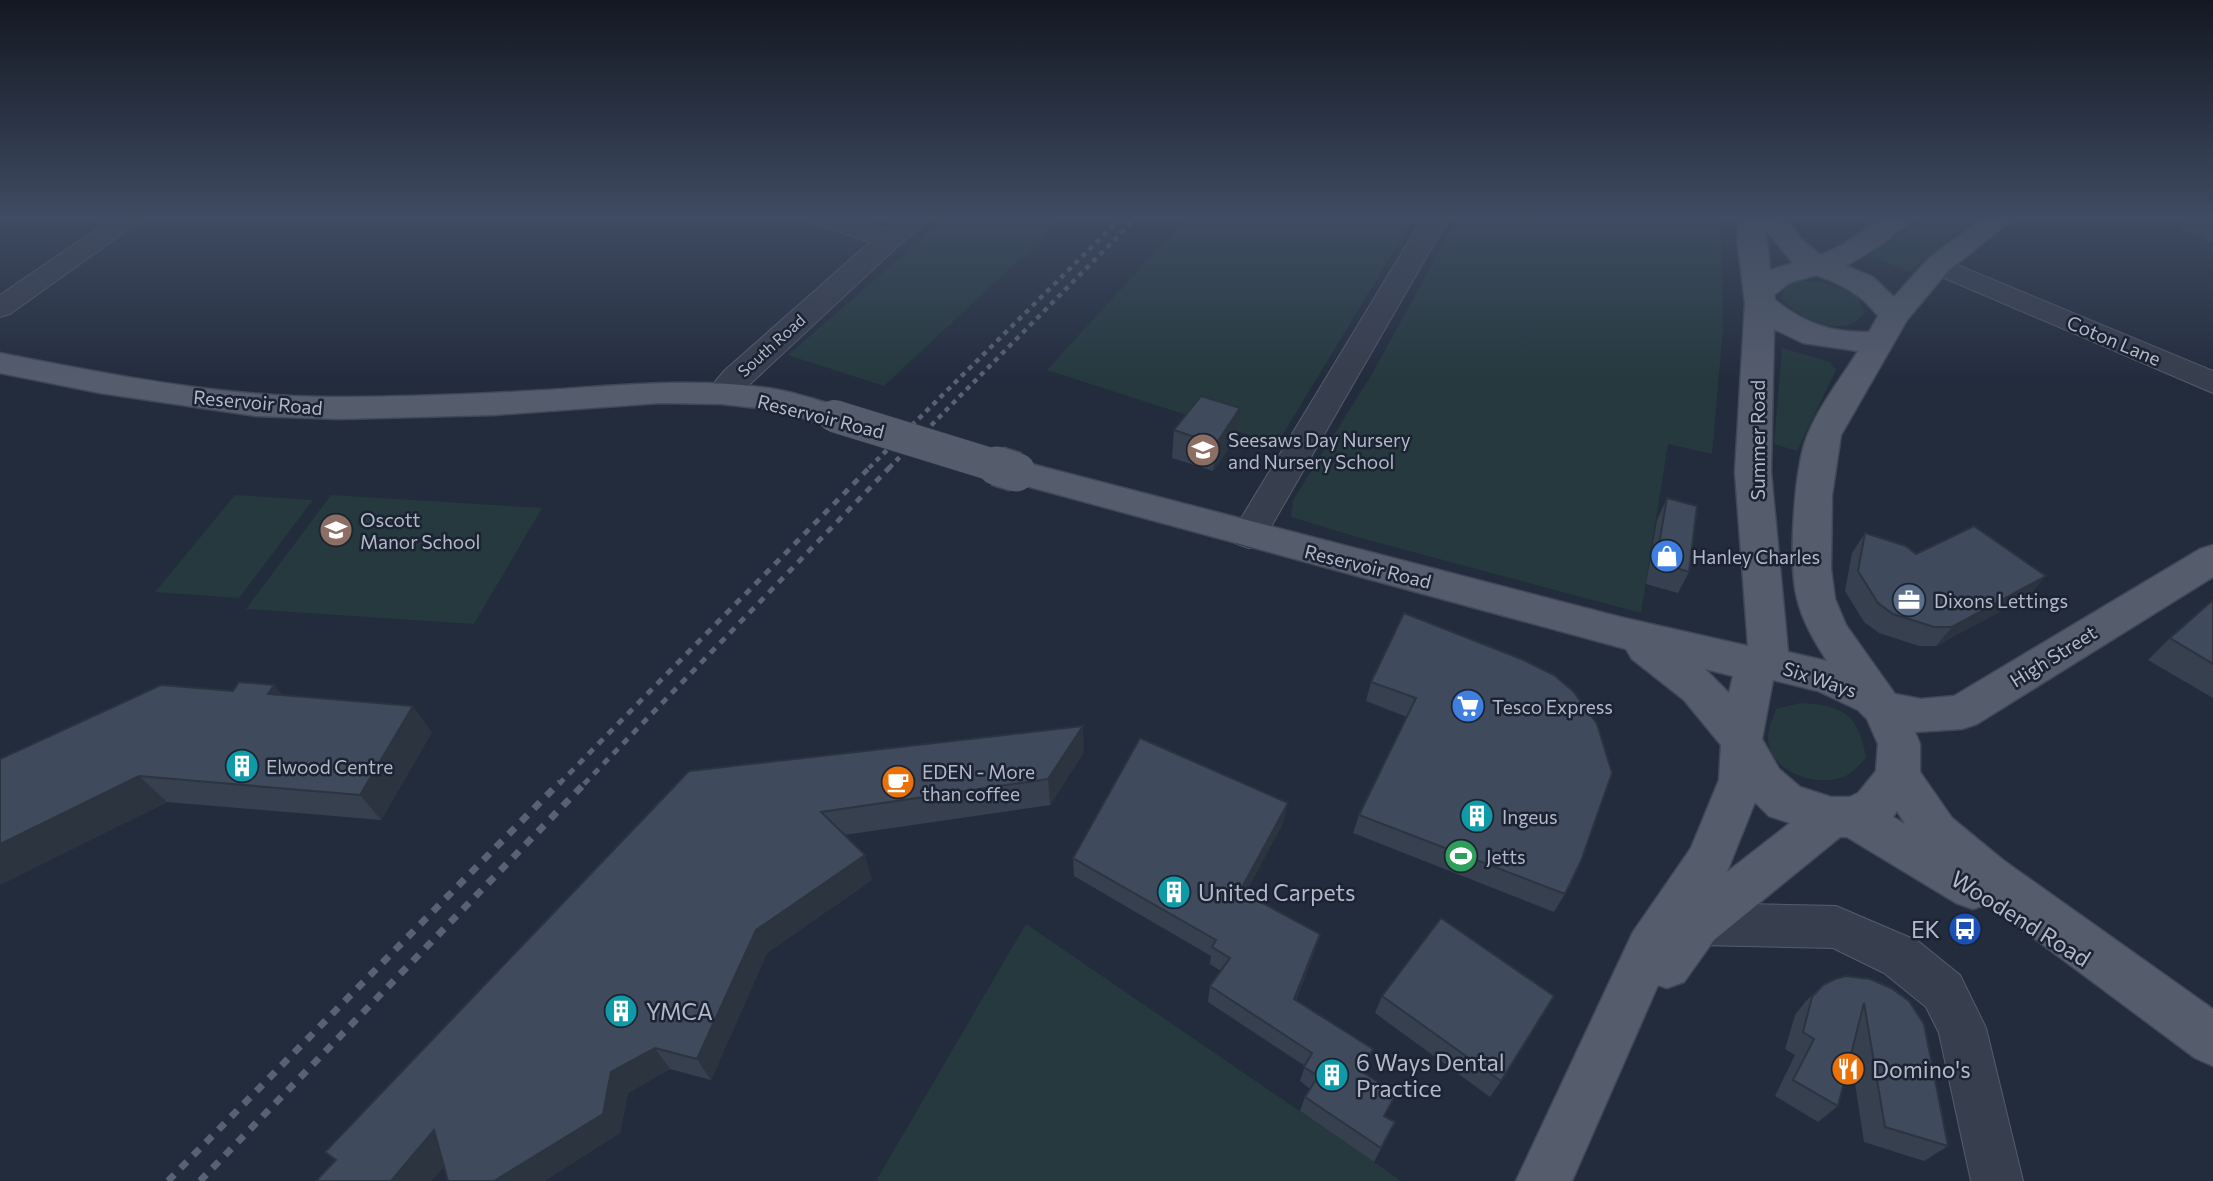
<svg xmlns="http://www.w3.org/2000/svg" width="2213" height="1181" viewBox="0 0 2213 1181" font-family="Commissioner,sans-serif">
	<rect width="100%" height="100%" fill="#232c3d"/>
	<g fill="#25393e">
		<polygon points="948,216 1066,216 884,386 788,355"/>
		<polygon points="1188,216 1415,216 1277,444 1047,370"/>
		<polygon points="1459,216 1721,216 1723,328 1712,454 1668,444 1641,613 1357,537 1291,517 1293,500 1372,374"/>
		<polygon points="1926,216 1978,216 1909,272 1869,256"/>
		<path d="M1802,281C1824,281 1861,287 1864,313C1847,341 1798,319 1783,300V291L1788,285Z"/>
		<polygon points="1782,348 1830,362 1836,370 1797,451 1774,444"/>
		<polygon points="235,495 313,500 239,598 155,592"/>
		<polygon points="331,495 542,508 474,624 246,609"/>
		<path d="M1800,703C1843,705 1859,714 1866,758C1860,764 1853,772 1846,776C1818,788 1772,774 1768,740C1767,731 1773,718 1776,709Z"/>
		<polygon points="1026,924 1374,1162 1401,1181 876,1181"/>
	</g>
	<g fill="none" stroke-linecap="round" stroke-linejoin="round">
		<defs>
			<g id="minor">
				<polygon points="116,216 147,216 10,314 0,317 0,295"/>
				<polygon points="805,216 845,216 885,229 904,216 934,216 899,245 732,401 721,404 710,401 705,394 724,371 870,242 809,222"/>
				<polygon points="1424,216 1450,216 1261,544 1249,548 1237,544 1231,535"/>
				<polygon points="1938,257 2213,371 2213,393 1928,271 1924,265 1928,259"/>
				<polygon points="1697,903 1836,906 1918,941 1960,975 1986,1028 2023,1181 1971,1181 1939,1033 1926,1007 1884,973 1833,948 1697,945 1681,939 1674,924 1681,909"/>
			</g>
			<g id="major">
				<path d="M1739,216H1785L1801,239L1821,255L1844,244L1884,216H1916L1881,245L1846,266L1873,277L1894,297L1928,259L1985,216H2017L1948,271L1907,320L1841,435L1832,495L1831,569L1835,599L1846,625L1895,694L1921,699L1954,696L2200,549L2213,545V577L1977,724L1962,729L1915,732L1920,744V772L1952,818L2003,860L2213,1009V1066L2195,1058L1988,904L1973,909L1956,903L1847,837H1840L1714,940L1684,982L1667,988L1658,985L1572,1181H1516L1633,932L1691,848L1719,780L1721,745L1684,700L1632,659L1626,649L1004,480L998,472L1004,464L1016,460L1620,617L1748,646L1735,472L1745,303L1737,237ZM1766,230L1793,263L1770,270ZM1816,275C1843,285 1860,293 1878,316L1869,332C1831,333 1804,323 1775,300L1774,295L1789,283ZM1774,329L1803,343L1858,351C1841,378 1820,405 1808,434C1794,466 1788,564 1797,598C1802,621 1815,642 1827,661L1788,652L1771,472ZM1705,669L1733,676L1729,693ZM1773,680L1818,691L1858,710L1867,719L1878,744L1876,771L1858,793L1850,797H1831L1800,787L1779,769L1762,739ZM1755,802L1769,816L1790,823L1727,872ZM1897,811L1905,824L1893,817Z"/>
				<path d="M0,353C112,375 226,398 341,397C409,397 479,394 547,390C623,385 699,377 774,389C798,393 822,402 846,408L851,416L846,424L834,427L775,410L721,404L660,403L494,415L339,419L256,416L100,393L0,373Z"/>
			</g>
		</defs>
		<use href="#minor" stroke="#555c6b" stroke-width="2"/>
		<use href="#major" stroke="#404756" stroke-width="3"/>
		<use href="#minor" fill="#373e4d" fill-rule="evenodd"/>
		<use href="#major" fill="#555d6d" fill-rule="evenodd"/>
		<g stroke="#596274" stroke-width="4.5" stroke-dasharray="5 5" stroke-linecap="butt">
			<polyline points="869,468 1123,216"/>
			<polyline points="889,468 1138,216"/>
		</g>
		<g stroke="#596274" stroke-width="5" stroke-dasharray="7 7" stroke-linecap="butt">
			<polyline points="559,784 871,466"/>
			<polyline points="584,784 891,466"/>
		</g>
		<g stroke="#596274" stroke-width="7" stroke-dasharray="9 9" stroke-linecap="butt">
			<polyline points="168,1181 560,782"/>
			<polyline points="200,1181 586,782"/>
		</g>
		<defs>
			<polyline id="major-bridge-far1" points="834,416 1003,468"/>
			<polyline id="major-bridge" points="997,466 1016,472"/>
		</defs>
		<use href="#major-bridge-far1" stroke="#404756" stroke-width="33" stroke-linecap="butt"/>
		<use href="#major-bridge" stroke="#404756" stroke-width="42" stroke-linecap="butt"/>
		<use href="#major-bridge-far1" stroke="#555d6d" stroke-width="32"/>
		<use href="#major-bridge" stroke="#555d6d" stroke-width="39"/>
	</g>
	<g fill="#36404f">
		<polygon points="2189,216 2213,216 2213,243 2179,229"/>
		<polygon points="1174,430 1237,436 1213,471 1172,458"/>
		<polygon points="1667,498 1689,572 1678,593 1646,584 1657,520"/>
		<polygon points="1865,533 1916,554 2029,596 1936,646 1919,646 1879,633 1864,622 1845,591 1852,553"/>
		<polygon points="2213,600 2213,698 2148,660 2170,638"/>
		<polygon points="1404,613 1565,894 1554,912 1353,833 1359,815 1407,717 1366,701 1371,682"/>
		<polygon points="274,685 282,695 432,732 381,820 167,802 0,885 233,691"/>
		<polygon points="1084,752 1050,805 844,835 872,880 767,953 711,1080 670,1069 628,1093 620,1133 544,1181 448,1181 444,1166 431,1181 316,1181 689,771"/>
		<polygon points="1284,821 1245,894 1315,950 1296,1000 1373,1049 1362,1072 1385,1116 1395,1122 1374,1162 1300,1111 1305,1097 1310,1089 1300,1081 1305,1066 1208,1002 1210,986 1221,971 1210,964 1211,956 1074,876 1073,858"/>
		<polygon points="1870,979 1948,1146 1924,1161 1864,1142 1851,1057 1838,1106 1818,1122 1775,1096 1795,1055 1785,1049 1795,1015 1805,1002 1823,985"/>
		<polygon points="1382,996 1501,1081 1490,1097 1375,1013"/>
	</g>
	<g fill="#2c3440">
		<polygon points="1240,408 1237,436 1213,471 1216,444"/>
		<polygon points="2046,576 2029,596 1936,646 1952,627"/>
		<polygon points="274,685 296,712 268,694"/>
		<polygon points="413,706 432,732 381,820 360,795"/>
		<polygon points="1083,726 1084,752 1050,805 1048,779"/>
		<polygon points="139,776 167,802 0,885 0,844"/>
		<polygon points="1288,803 1284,821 1237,909 1240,891"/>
		<polygon points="865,855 872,880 767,953 711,1080 697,1059 756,930"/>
		<polygon points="1320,934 1315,950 1290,1015 1294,999"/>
		<polygon points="655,1048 670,1069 628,1093 620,1133 544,1181 494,1181 611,1072"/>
		<polygon points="1373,1049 1367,1065 1355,1086 1361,1071"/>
		<polygon points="434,1130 458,1149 431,1181 391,1181"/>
	</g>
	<g fill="#3f4a5c" stroke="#2c3440" stroke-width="2">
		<polygon points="1201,396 1240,408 1216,444 1174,430"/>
		<polygon points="1667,498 1697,506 1689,572 1656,562"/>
		<polygon points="1974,526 2046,576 1952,627 1934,627 1893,614 1878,603 1858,571 1865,533 1906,546 1916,554"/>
		<polygon points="2213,600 2213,664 2170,638"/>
		<polygon points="1404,613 1521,659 1554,675 1573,691 1597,724 1612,773 1581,861 1565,894 1359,815 1416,698 1371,682"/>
		<polygon points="239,682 274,685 268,694 413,706 360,795 139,776 0,844 0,759 161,685 233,691"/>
		<polygon points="1083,726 1048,779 821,812 865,855 756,930 697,1059 655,1048 611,1072 603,1114 494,1181 448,1181 434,1130 391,1181 316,1181 336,1160 325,1152 689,771"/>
		<polygon points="1140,738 1288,803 1240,891 1320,934 1294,999 1373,1049 1361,1071 1396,1094 1384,1116 1395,1122 1381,1148 1305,1097 1318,1076 1304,1067 1312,1053 1210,986 1230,958 1212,947 1216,940 1073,858"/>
		<polygon points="1441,918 1554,996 1501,1081 1382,996"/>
		<polygon points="1846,976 1870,979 1891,988 1909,1001 1924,1024 1948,1146 1885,1127 1864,1003 1838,1106 1793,1080 1814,1039 1803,1032 1812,997 1823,985 1835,979"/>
	</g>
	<linearGradient id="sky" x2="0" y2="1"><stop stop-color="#131822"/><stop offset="0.57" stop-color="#3f4b62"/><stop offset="1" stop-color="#3f4b62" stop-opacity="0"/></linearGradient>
	<rect width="2213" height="381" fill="url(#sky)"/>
	<defs>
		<symbol id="school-disc" viewBox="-11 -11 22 22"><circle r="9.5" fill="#8d6e63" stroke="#1c2332"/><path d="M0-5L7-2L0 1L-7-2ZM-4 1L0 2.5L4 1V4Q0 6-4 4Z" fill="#fff"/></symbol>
		<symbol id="shop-disc" viewBox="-11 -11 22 22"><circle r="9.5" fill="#3f7fe0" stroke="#1c2332"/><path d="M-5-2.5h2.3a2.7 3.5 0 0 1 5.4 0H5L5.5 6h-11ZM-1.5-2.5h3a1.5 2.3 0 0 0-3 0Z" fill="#fff"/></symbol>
		<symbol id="office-disc" viewBox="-11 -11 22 22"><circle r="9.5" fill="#5c6f8a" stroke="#1c2332"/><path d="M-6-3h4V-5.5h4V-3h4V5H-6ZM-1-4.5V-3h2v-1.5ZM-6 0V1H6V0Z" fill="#fff"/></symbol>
		<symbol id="supermarket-disc" viewBox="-11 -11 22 22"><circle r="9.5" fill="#3f7fe0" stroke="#1c2332"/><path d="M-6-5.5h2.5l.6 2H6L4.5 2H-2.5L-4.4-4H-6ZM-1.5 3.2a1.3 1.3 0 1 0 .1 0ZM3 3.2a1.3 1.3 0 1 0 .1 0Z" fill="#fff"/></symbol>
		<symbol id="building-disc" viewBox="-11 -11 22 22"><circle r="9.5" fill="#0f9aa8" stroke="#1c2332"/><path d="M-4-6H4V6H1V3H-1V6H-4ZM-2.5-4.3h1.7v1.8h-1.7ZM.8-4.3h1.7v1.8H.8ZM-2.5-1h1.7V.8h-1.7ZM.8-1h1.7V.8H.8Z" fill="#fff"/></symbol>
		<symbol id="cafe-disc" viewBox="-11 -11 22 22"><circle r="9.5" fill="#e8710a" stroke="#1c2332"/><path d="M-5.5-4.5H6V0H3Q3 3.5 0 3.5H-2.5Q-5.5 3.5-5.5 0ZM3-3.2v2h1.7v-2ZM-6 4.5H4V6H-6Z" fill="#fff"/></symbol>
		<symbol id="stadium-disc" viewBox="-11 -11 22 22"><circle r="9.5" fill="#2e9e5b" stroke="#1c2332"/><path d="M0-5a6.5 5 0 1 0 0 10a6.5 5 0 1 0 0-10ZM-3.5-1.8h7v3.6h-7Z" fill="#fff"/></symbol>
		<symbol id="bus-disc" viewBox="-11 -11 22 22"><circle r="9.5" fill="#1a4fb4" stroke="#1c2332"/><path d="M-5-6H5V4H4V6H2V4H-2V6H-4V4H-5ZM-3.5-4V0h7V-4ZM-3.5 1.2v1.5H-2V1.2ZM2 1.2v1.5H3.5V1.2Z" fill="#fff"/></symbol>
		<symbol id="restaurant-disc" viewBox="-11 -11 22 22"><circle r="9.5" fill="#e8710a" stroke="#1c2332"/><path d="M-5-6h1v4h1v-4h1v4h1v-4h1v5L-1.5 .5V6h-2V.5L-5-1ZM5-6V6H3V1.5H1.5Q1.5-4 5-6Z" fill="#fff"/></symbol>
	</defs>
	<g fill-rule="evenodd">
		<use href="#school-disc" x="1184" y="431" width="38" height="38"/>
		<use href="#school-disc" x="317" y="511" width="38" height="38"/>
		<use href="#shop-disc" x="1648" y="537" width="38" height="38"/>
		<use href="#office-disc" x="1890" y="581" width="38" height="38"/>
		<use href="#supermarket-disc" x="1449" y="687" width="38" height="38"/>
		<use href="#building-disc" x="223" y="747" width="38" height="38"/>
		<use href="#cafe-disc" x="879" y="763" width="38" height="38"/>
		<use href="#building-disc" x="1458" y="797" width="38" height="38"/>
		<use href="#stadium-disc" x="1442" y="837" width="38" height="38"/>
		<use href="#building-disc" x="1155" y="873" width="38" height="38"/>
		<use href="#bus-disc" x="1946" y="910" width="38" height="38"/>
		<use href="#building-disc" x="602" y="992" width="38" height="38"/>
		<use href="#restaurant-disc" x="1829" y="1050" width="38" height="38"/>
		<use href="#building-disc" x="1313" y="1056" width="38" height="38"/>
	</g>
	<g text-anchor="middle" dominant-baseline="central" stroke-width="5" stroke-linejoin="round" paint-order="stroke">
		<g font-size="16" fill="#b3b9c8" stroke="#1c2332">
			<text transform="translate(771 345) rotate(-42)">South Road</text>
		</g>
		<g font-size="19" fill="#b3b9c8" stroke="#1c2332">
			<text transform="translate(2114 340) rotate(23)">Coton Lane</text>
			<text transform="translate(258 402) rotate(5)">Reservoir Road</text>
			<text transform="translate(821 416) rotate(14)">Reservoir Road</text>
			<text transform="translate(1757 440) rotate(-90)">Summer Road</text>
			<text transform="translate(1368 566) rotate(14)">Reservoir Road</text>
			<text transform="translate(2053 656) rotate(-32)">High Street</text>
			<text transform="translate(1820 679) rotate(18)">Six Ways</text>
		</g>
		<g font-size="19" fill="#b3b9c8" stroke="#1c2332" text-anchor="start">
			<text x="1228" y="439">Seesaws Day Nursery<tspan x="1228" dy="22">and Nursery School</tspan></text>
			<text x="360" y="519">Oscott<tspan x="360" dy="22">Manor School</tspan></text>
			<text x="1692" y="556">Hanley Charles</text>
			<text x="1934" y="600">Dixons Lettings</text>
			<text x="1492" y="706">Tesco Express</text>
			<text x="266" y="766">Elwood Centre</text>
			<text x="922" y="771">EDEN - More<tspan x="922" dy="22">than coffee</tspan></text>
			<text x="1502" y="816">Ingeus</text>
			<text x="1486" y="856">Jetts</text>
		</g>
		<g font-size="23" fill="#b3b9c8" stroke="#1c2332" text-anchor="start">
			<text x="1198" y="892">United Carpets</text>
			<text x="1940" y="929" text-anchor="end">EK</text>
			<text x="646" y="1011">YMCA</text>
			<text x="1356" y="1062">6 Ways Dental<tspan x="1356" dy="26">Practice</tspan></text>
			<text x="1872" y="1069">Domino's</text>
		</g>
		<g font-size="23" fill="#b3b9c8" stroke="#1c2332">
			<text transform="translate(2021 918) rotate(32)">Woodend Road</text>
		</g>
	</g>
</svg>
